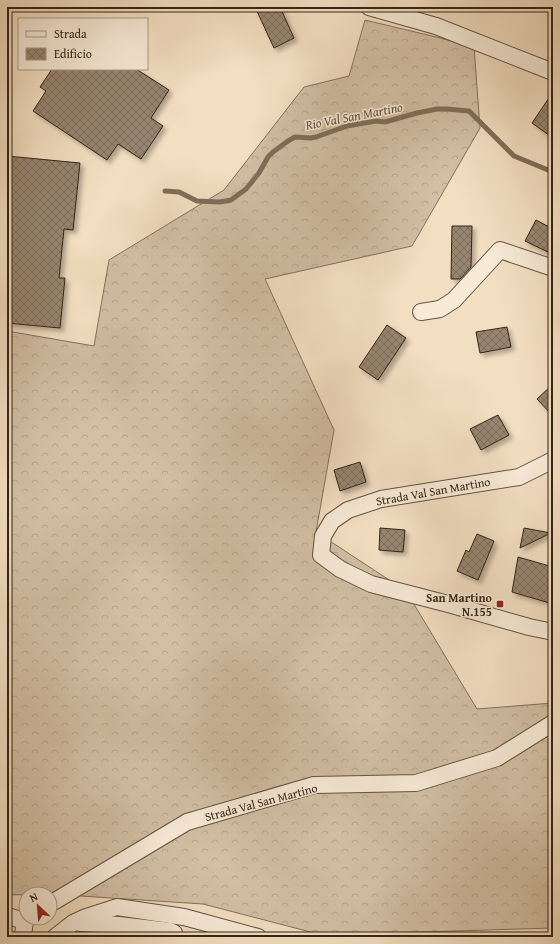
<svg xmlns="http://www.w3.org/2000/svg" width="560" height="944" viewBox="0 0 560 944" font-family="'Gentium Book Plus',serif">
	<defs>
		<pattern id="forest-crowns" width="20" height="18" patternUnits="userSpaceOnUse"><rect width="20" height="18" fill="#d2bfa4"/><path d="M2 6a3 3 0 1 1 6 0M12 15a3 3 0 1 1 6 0" fill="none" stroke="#b5a48c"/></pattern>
		<pattern id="building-cross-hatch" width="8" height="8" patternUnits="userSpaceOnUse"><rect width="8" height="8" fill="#97856f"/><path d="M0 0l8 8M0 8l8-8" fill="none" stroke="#7c6d5a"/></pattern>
		<filter id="shadow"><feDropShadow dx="3.5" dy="3.5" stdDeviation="2" flood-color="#0004"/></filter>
	</defs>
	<rect width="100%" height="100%" fill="#f2dec1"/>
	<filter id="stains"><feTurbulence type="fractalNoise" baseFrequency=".005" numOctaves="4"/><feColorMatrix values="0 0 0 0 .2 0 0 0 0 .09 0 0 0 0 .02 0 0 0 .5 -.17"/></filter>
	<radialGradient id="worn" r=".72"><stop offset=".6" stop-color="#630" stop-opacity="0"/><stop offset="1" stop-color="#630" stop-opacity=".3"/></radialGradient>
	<polygon fill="url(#forest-crowns)" stroke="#83725e" points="365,20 474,46 480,128 412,246 265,279 334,430 316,532 406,591 477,709 553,703 553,928 322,935 203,904 50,894 7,895 7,331 94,346 109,260 224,190 304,87 349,76"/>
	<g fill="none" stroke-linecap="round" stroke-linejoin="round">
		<polyline stroke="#7f6e5a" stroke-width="5" points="165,191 179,192 197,201 220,202 231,200 246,189 259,173 268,157 273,152 288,141 295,137 310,138 316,137 347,126 376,121 385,122 417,113 437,109 447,109 469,111 514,156 553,172"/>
	</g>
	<g fill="url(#building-cross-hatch)" stroke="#342517" filter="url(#shadow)">
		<polygon points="255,7 280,7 294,38 274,48"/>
		<polygon points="52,69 136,69 169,90 151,118 163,126 141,159 118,144 107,160 33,111 46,91 40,87"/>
		<polygon points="553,92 553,138 532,123"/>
		<polygon points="7,156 80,163 73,230 64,229 59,278 65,278 60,328 7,323"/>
		<polygon points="536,220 553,229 553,242 548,252 525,241"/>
		<polygon points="452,226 472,226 471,267 460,279 451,279"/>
		<polygon points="387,325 406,338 378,380 359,367"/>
		<polygon points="507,327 511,347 480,353 476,332"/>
		<polygon points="553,384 553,416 537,399"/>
		<polygon points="498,415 509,435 481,450 470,429"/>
		<polygon points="360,462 366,482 340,491 334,470"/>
		<polygon points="380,528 405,530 403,552 379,550"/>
		<polygon points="524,528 551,533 520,548"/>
		<polygon points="477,534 494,541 478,580 457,571 466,550 469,552"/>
		<polygon points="518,557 553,567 553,604 512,592"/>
	</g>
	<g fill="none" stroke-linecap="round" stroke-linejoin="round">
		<defs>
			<g id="minor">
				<polyline points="369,7 436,26 553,72"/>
				<polyline points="421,312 440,309 454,300 500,250 553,268"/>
				<polyline points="553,460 519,477 381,499 348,510 332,521 323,536 321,555 340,569 371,584 452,605 529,627 553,632"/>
				<polyline points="50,904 187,822 314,785 416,783 497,758 553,723"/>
				<polyline points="7,916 25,921"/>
				<polyline points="80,923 119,925 170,931 174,933 175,937"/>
				<polyline points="24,937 23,935 25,921 28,918"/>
				<polyline points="55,937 73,923 86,917 117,907 184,917 258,937"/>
			</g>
		</defs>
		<use href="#minor" stroke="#645342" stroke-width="18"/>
		<use href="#minor" stroke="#f7ead7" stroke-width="16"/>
	</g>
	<rect fill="#8f2418" stroke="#f7ead7" stroke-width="1.5" x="496" y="600" width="8" height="8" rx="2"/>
	<g text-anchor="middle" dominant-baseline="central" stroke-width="3" stroke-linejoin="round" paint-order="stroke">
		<g font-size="12" fill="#342517" stroke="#f7ead7">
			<text transform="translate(433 491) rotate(-10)">Strada Val San Martino</text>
			<text transform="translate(261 802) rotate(-15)">Strada Val San Martino</text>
		</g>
		<g font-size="12" font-weight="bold" fill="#342517" stroke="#f7ead7" text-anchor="end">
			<text x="492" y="597">San Martino<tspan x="492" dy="14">N.155</tspan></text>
		</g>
		<g font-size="13" font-style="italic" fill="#60503e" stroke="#f7ead7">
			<text transform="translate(354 116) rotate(-11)">Rio Val San Martino</text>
		</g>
	</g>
	<rect width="560" height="944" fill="none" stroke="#f2dec1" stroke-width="24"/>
	<rect x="8" y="8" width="544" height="928" fill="none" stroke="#342517" stroke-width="2"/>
	<rect x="12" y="12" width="536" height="920" fill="none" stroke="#342517"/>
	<rect x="18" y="18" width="130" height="52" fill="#f7ead7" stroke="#a99b8a"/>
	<rect x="26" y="31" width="20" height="6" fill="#f7ead7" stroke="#a99b8a"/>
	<text x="54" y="38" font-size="12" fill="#342517">Strada</text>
	<rect x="26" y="48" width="20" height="12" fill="url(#building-cross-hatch)" stroke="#a99b8a"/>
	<text x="54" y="58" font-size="12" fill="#342517">Edificio</text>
	<g transform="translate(38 906) rotate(334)"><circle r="19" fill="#f7ead7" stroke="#a99b8a"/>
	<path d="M0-3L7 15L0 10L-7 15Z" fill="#8f2418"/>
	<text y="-6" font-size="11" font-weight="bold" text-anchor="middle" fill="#342517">N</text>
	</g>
	<rect width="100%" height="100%" filter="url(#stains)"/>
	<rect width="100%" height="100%" fill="url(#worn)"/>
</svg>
